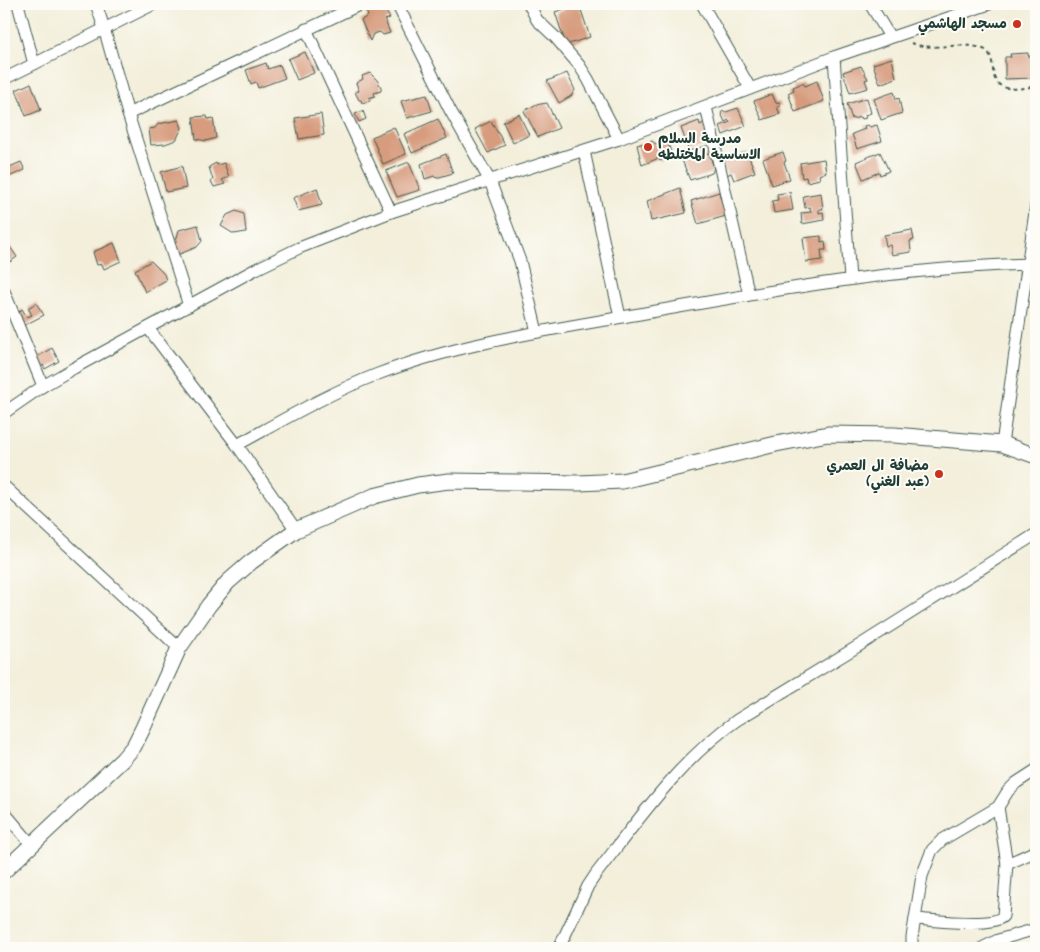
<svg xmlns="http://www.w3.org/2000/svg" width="1040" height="952" viewBox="0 0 1040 952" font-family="'Architects Daughter','Playpen Sans Arabic',sans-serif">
	<rect width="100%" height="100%" fill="#fdfcf7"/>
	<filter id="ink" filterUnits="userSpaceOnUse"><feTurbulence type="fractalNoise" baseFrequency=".02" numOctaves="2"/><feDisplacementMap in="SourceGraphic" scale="10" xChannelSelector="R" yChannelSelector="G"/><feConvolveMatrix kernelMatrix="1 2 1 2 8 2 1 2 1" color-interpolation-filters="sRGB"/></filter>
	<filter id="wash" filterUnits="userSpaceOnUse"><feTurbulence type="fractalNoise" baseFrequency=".0096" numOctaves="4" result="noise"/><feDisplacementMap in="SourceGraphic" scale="20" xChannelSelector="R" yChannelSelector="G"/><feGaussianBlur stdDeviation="1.12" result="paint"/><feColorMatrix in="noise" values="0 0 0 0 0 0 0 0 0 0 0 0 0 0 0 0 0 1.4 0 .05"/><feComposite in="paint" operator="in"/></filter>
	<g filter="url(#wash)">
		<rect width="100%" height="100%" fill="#f3efdb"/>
		<g id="blocks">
			<g fill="#d79b7e">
				<polygon points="579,4 590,37 566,45 555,12"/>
				<polygon points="383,7 390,18 385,20 390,33 383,35 380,32 373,34 370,41 361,20 368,16 366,11"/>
				<polygon points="305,52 314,73 297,80 288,59"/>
				<polygon points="1028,53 1028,56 1036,56 1036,78 1005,79 1005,57 1011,57 1010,54"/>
				<polygon points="892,58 896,78 880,84 873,64"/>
				<polygon points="266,63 268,69 280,65 285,78 258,88 256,82 251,84 246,70"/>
				<polygon points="861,66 868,79 865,80 868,88 850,93 843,72"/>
				<polygon points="370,73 377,80 381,87 381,91 374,93 375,96 369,98 370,101 362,103 361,100 359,100 355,92 359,91 356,83 363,79 362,76"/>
				<polygon points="567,73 575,90 571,96 559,103 547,81"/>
				<polygon points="817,81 824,101 795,112 788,93 794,90 793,87 803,83 805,86"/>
				<polygon points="31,83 41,110 26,116 16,90"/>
				<polygon points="894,92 896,99 899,98 902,113 881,120 874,99"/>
				<polygon points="772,94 776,103 779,102 781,106 777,107 780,114 762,120 754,101"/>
				<polygon points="427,95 432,111 407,118 401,101"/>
				<polygon points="867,98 871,113 865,115 866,118 862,119 861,117 852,119 847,104"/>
				<polygon points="547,103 559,128 538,137 524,111 535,105"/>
				<polygon points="738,108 746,126 723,135 720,126 730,122 729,120 725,122 721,113 723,111 726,112"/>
				<polygon points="363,111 366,119 359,122 355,114"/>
				<polygon points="321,114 324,135 299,139 295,118"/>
				<polygon points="519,114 529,135 513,143 503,122"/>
				<polygon points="207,116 208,119 213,118 216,138 206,141 196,139 193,117"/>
				<polygon points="438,119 447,138 412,153 404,134"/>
				<polygon points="179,120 182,128 176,140 165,144 151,145 149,129 155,128 158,124"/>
				<polygon points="491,121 505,145 488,153 475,129"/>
				<polygon points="699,121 700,125 704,123 713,144 689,151 681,128"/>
				<polygon points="868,125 870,127 877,125 882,141 857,149 852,134 865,129 864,126"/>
				<polygon points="394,127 406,154 383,164 372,137"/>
				<polygon points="666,138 672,155 662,157 663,159 660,161 659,158 642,165 637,145 652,141 656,144 661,143 660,140"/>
				<polygon points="747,152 755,172 734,180 731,173 727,175 722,161"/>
				<polygon points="783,152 786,161 784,162 790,179 772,185 763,159"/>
				<polygon points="880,152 889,171 880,175 879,172 863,179 856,162"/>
				<polygon points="709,153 714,168 712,173 690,180 682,160"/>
				<polygon points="446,154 453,173 436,178 434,176 425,179 421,164"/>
				<polygon points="824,159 826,172 819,175 820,179 807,182 806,177 802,178 800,163"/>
				<polygon points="21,162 25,170 6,178 5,169"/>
				<polygon points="409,162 420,190 397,197 386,171"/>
				<polygon points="216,163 217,165 224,163 229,177 222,180 225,184 214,187 211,181 213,180 209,167"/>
				<polygon points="182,166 186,188 166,192 161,172"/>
				<polygon points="317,188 322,205 298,211 293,198"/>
				<polygon points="680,188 686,213 651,221 647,201"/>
				<polygon points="719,192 726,216 698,224 691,201"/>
				<polygon points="790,192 793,210 774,213 772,201 778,200 777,194"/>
				<polygon points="821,193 823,209 819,209 819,213 823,212 824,220 802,224 801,213 811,212 810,207 805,208 803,196"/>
				<polygon points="236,211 244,214 246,232 234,234 221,226 227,215"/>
				<polygon points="198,225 202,241 197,247 177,255 174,248 179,230"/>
				<polygon points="912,230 914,240 910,241 911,252 892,255 890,245 886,246 884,235"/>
				<polygon points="821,236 821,242 825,241 826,250 821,250 822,260 806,262 803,238"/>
				<polygon points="6,241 17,257 4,266 4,252 7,254 4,250 4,243"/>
				<polygon points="114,243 121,261 104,269 102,264 97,265 93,252"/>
				<polygon points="151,261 164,274 166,280 145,292 135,270"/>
				<polygon points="36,303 44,315 23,326 17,314 22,309 27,317 32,315 28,308"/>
				<polygon points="52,348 59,361 45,369 43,365 39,369 35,358"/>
			</g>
		</g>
	</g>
	<g filter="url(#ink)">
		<use href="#blocks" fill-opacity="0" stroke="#3f584d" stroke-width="1"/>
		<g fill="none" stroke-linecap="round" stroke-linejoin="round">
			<defs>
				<g id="minor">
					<polyline points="18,4 34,64"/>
					<polyline points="96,4 104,28 128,114 189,306"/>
					<polyline points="397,4 450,110 490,181 520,261 537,332"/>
					<polyline points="529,4 537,20 555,37 579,65 588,79 619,139"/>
					<polyline points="702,4 750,88"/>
					<polyline points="870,4 890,37"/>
					<polyline points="306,29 391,212"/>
					<polyline points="834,57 850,279"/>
					<polyline points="4,79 154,4"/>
					<polyline points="706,107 749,295"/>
					<polyline points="128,114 361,4"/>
					<polyline points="584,151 620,317"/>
					<polyline points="4,291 43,386"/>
					<polyline points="148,328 237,445 296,530"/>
					<polyline points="4,413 43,386 74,368 256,269 299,248 391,212 619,139 834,57 989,4"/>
					<polyline points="1002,444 1036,205"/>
					<path d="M237,445C283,420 329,393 378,374C462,342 557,329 645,313C774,290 905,267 1036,264"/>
					<polyline points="4,486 179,648"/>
					<polyline points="4,812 32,845"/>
					<polyline points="1007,864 1036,851"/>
					<path d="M915,919C932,920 994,928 1003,916L1007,864L998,807"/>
					<path d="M559,948L588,886L596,874C639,819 680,760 737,720L860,645L1036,534"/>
					<polyline points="912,948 912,937 922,876 932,850 942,840 998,807 1008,791 1016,783 1036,770"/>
					<polyline points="982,948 998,940 1036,929"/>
				</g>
				<polyline id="tertiary" points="4,871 122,760 134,746 143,728 179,648 209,605 228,582 251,562 296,530 374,496 418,485 449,481 579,483 622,481 776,444 828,434 894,435 1002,444 1036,456"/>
			</defs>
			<use href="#minor" stroke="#3f584d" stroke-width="13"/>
			<use href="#tertiary" stroke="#3f584d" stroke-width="17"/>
			<path stroke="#3f584d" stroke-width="2" stroke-dasharray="4 4" stroke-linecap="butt" d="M911,43C931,52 960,41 981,48C1007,56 971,100 1036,86"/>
			<use href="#minor" stroke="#fff" stroke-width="11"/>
			<use href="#tertiary" stroke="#fff" stroke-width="15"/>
		</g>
	</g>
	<g fill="#c8321e" stroke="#fdfcf7" stroke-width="2">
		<circle cx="1017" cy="24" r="5"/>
		<circle cx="648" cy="147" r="5"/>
		<circle cx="939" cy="474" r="5"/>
	</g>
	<g text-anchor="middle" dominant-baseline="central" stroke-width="4" stroke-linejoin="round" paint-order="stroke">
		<g font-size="14" font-weight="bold" fill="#1f3d34" stroke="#fdfcf7" text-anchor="end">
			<text x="1007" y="24">مسجد الهاشمي</text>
			<text x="658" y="139" text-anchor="start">مدرسة السلام<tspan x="658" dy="16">الاساسية المختلطه</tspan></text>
			<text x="929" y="466">مضافة ال العمري<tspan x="929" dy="16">(عبد الغني)</tspan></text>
		</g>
	</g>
	<rect width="1040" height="952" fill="none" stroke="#fdfcf7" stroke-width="20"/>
</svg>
